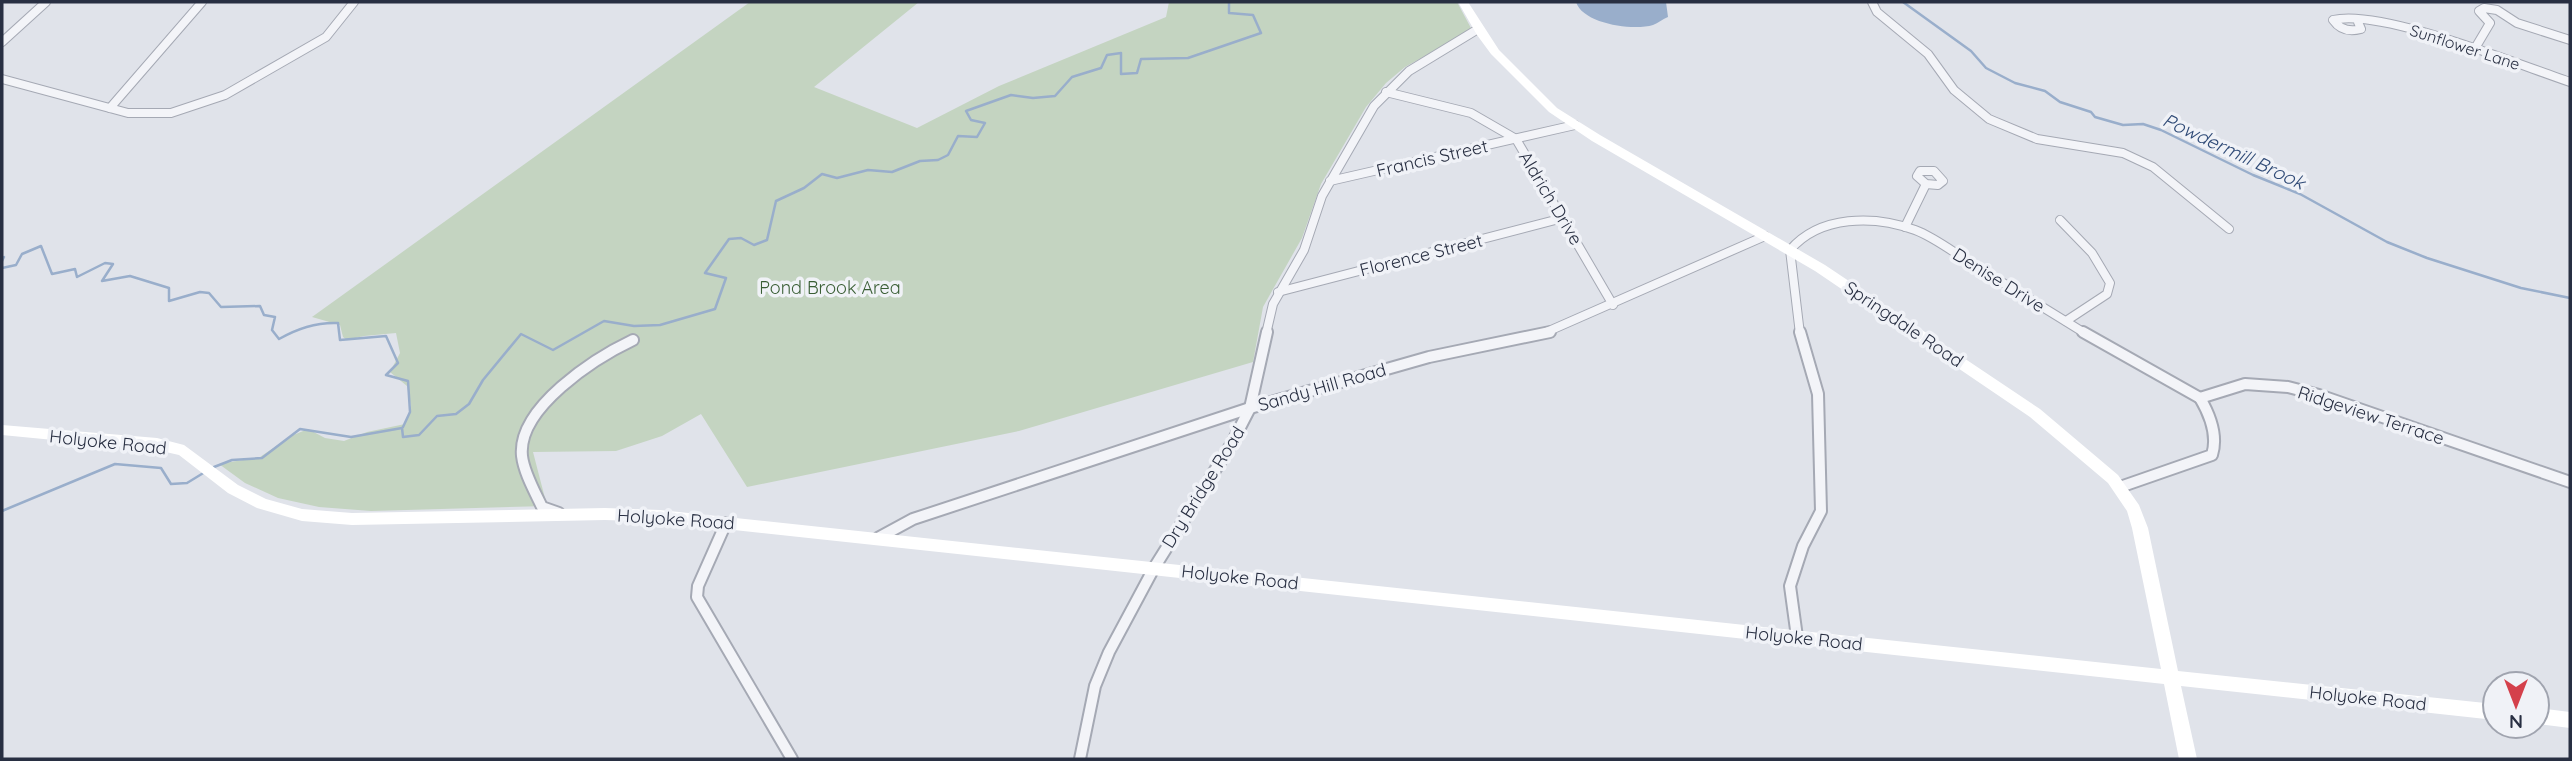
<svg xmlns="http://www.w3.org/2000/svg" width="2572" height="761" viewBox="0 0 2572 761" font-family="Quicksand,sans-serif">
	<rect width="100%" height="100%" fill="#e0e3ea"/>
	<polygon fill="#c4d4c1" points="750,2 919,2 814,87 917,128 999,86 1166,17 1169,2 1457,2 1472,30 1405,67 1386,83 1366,107 1321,184 1302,238 1263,307 1253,362 1019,431 747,487 701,414 662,436 616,451 533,452 547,506 371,511 319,507 278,498 245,483 219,464 260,457 291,436 308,429 325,438 344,441 367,432 405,424 411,406 407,386 390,372 400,353 396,333 364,336 347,340 343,337 340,325 312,317"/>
	<path fill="#99aecb" d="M1576,2H1666L1668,17C1663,19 1658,23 1653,25C1633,31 1583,24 1576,2Z"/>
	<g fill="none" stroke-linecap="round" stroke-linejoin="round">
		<g stroke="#99aecb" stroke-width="2.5">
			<polyline points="1903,2 1971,51 1986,68 2015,83 2045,91 2060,102 2091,112 2095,117 2123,125 2143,124 2161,130 2253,175 2300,194 2387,242 2427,258 2521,288 2570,298"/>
			<polyline points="2,258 4,257 2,261"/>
			<path d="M2,268L16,265L22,254L41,246L52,274L75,269L77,277L105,263L113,264L102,281L130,276L169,288V301L200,292L209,293L221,307L260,306L264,315L275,317L272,330L279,339C298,328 316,322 338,323L340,340L386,336L398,363L386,375L408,381L410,412L403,427"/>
			<polyline points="214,467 232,460 262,458 300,429 351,437 402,428 403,437 419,435 437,416 456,414 469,404 483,380 521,334 553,350 604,321 634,326 660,325 715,309 726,278 705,273 729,239 741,238 754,245 767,240 776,201 804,188 822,174 837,178 868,170 892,172 920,161 938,160 948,155 958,136 977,137 985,123 971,120 966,111 1011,95 1033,98 1055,96 1072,77 1101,68 1107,55 1121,53 1121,74 1137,73 1141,59 1188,58 1261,33 1253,15 1229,13 1229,2"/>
			<polyline points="2,511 115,464 161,468 171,484 187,483 205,472"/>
		</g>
		<defs>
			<g id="street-far1">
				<polyline points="1872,2 1877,12 1928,54 1954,90 1989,119 2037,139 2123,153 2153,167 2229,229"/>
				<path d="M2358,22L2361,29C2350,32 2340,30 2333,20C2381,8 2519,65 2570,82"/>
				<polyline points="2,42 46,2"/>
				<polyline points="2474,50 2490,23 2479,11 2484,8 2497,10 2517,23 2570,40"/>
				<polyline points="2,79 128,113 171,113 225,95 326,37 354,2"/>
				<polyline points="1386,92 1471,113 1516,139 1613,305"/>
				<polyline points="110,108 202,2"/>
				<polygon points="1920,171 1934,171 1943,181 1938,185 1926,184 1917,176"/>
				<polyline points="1330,181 1575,125"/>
				<polyline points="2060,220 2092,253 2110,283 2107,294 2066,321"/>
				<polyline points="1905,227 1926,184"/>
				<polyline points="1278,292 1563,218"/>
				<polyline points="1266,334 1273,304 1304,250 1322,196 1374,106 1409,71 1478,29"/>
				<polyline points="1542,334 1765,236"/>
				<path d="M1800,334L1790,250C1820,215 1874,215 1915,230C1934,237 1953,252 1971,263C2009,287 2048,310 2086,334"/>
			</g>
			<g id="street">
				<polyline points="2083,332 2200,398"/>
				<path d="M2120,487L2212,455C2218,436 2210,415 2200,398L2245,384L2288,387L2319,395L2570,482"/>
				<path d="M559,513L542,507C535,492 524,473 522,456C517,408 595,358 633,340"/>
				<polyline points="726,523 698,586 697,597 792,759"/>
				<polyline points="878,538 913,519 1250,408 1429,357 1550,332"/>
				<polyline points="1797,637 1790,586 1803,546 1821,511 1818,394 1800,332"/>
				<polyline points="1080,759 1095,686 1109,652 1154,568 1232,443 1250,408 1267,332"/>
			</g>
		</defs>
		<use href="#street-far1" stroke="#a5a9b4" stroke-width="10"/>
		<use href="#street" stroke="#a5a9b4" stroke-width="14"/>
		<use href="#street-far1" stroke="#f3f4f8" stroke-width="8"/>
		<use href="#street" stroke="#f3f4f8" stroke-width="10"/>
		<g fill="#fff" fill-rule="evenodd">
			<polygon points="1458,2 1468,2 1499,50 1557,108 1600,135 1825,265 2040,409 2118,475 2139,505 2148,528 2178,671 2495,704 2495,720 2181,686 2197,759 2179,759 2164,684 660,522 605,520 352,525 302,521 257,508 228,493 179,455 157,450 2,435 2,425 157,438 184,445 238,485 266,499 302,509 352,513 605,508 660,510 2161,669 2132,528 2127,511 2108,483 2030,417 1815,271 1592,141 1549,112 1491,54 1477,35"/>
			<polygon points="2537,708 2570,712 2570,728 2537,724"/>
		</g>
	</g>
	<g text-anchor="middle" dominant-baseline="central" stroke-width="7" stroke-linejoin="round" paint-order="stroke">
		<g font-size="16" fill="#282f42" stroke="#f0f2f7">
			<text transform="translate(2465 47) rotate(18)">Sunflower Lane</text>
		</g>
		<g font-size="18" fill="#282f42" stroke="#f0f2f7">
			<text transform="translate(1432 158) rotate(-13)">Francis Street</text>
			<text transform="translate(1551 198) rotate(59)">Aldrich Drive</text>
			<text transform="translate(1421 255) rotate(-14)">Florence Street</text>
			<text transform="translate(1999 280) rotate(32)">Denise Drive</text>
			<text transform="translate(1904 324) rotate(34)">Springdale Road</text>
			<text transform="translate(1322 387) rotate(-16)">Sandy Hill Road</text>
			<text transform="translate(2371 415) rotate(18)">Ridgeview Terrace</text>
			<text transform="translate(108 442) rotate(6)">Holyoke Road</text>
			<text transform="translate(1203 487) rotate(-58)">Dry Bridge Road</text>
			<text transform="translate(676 519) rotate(4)">Holyoke Road</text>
			<text transform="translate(1240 577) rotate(6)">Holyoke Road</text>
			<text transform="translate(1804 638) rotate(6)">Holyoke Road</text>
			<text transform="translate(2368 698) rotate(6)">Holyoke Road</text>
		</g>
		<g font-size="18" fill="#395e34" stroke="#f0f2f7">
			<text x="830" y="287">Pond Brook Area</text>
		</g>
		<g font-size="19" font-style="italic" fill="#304b77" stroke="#f0f2f7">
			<text transform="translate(2234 151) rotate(25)">Powdermill Brook</text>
		</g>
	</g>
	<rect width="2572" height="761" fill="none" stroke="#282f42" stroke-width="7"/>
	<g transform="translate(2516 705) rotate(180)"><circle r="33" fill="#f0f2f7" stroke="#a0a4af" stroke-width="2"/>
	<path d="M0-5L12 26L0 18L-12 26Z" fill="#d4404b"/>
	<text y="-10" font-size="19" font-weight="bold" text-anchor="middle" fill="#282f42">N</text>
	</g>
</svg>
